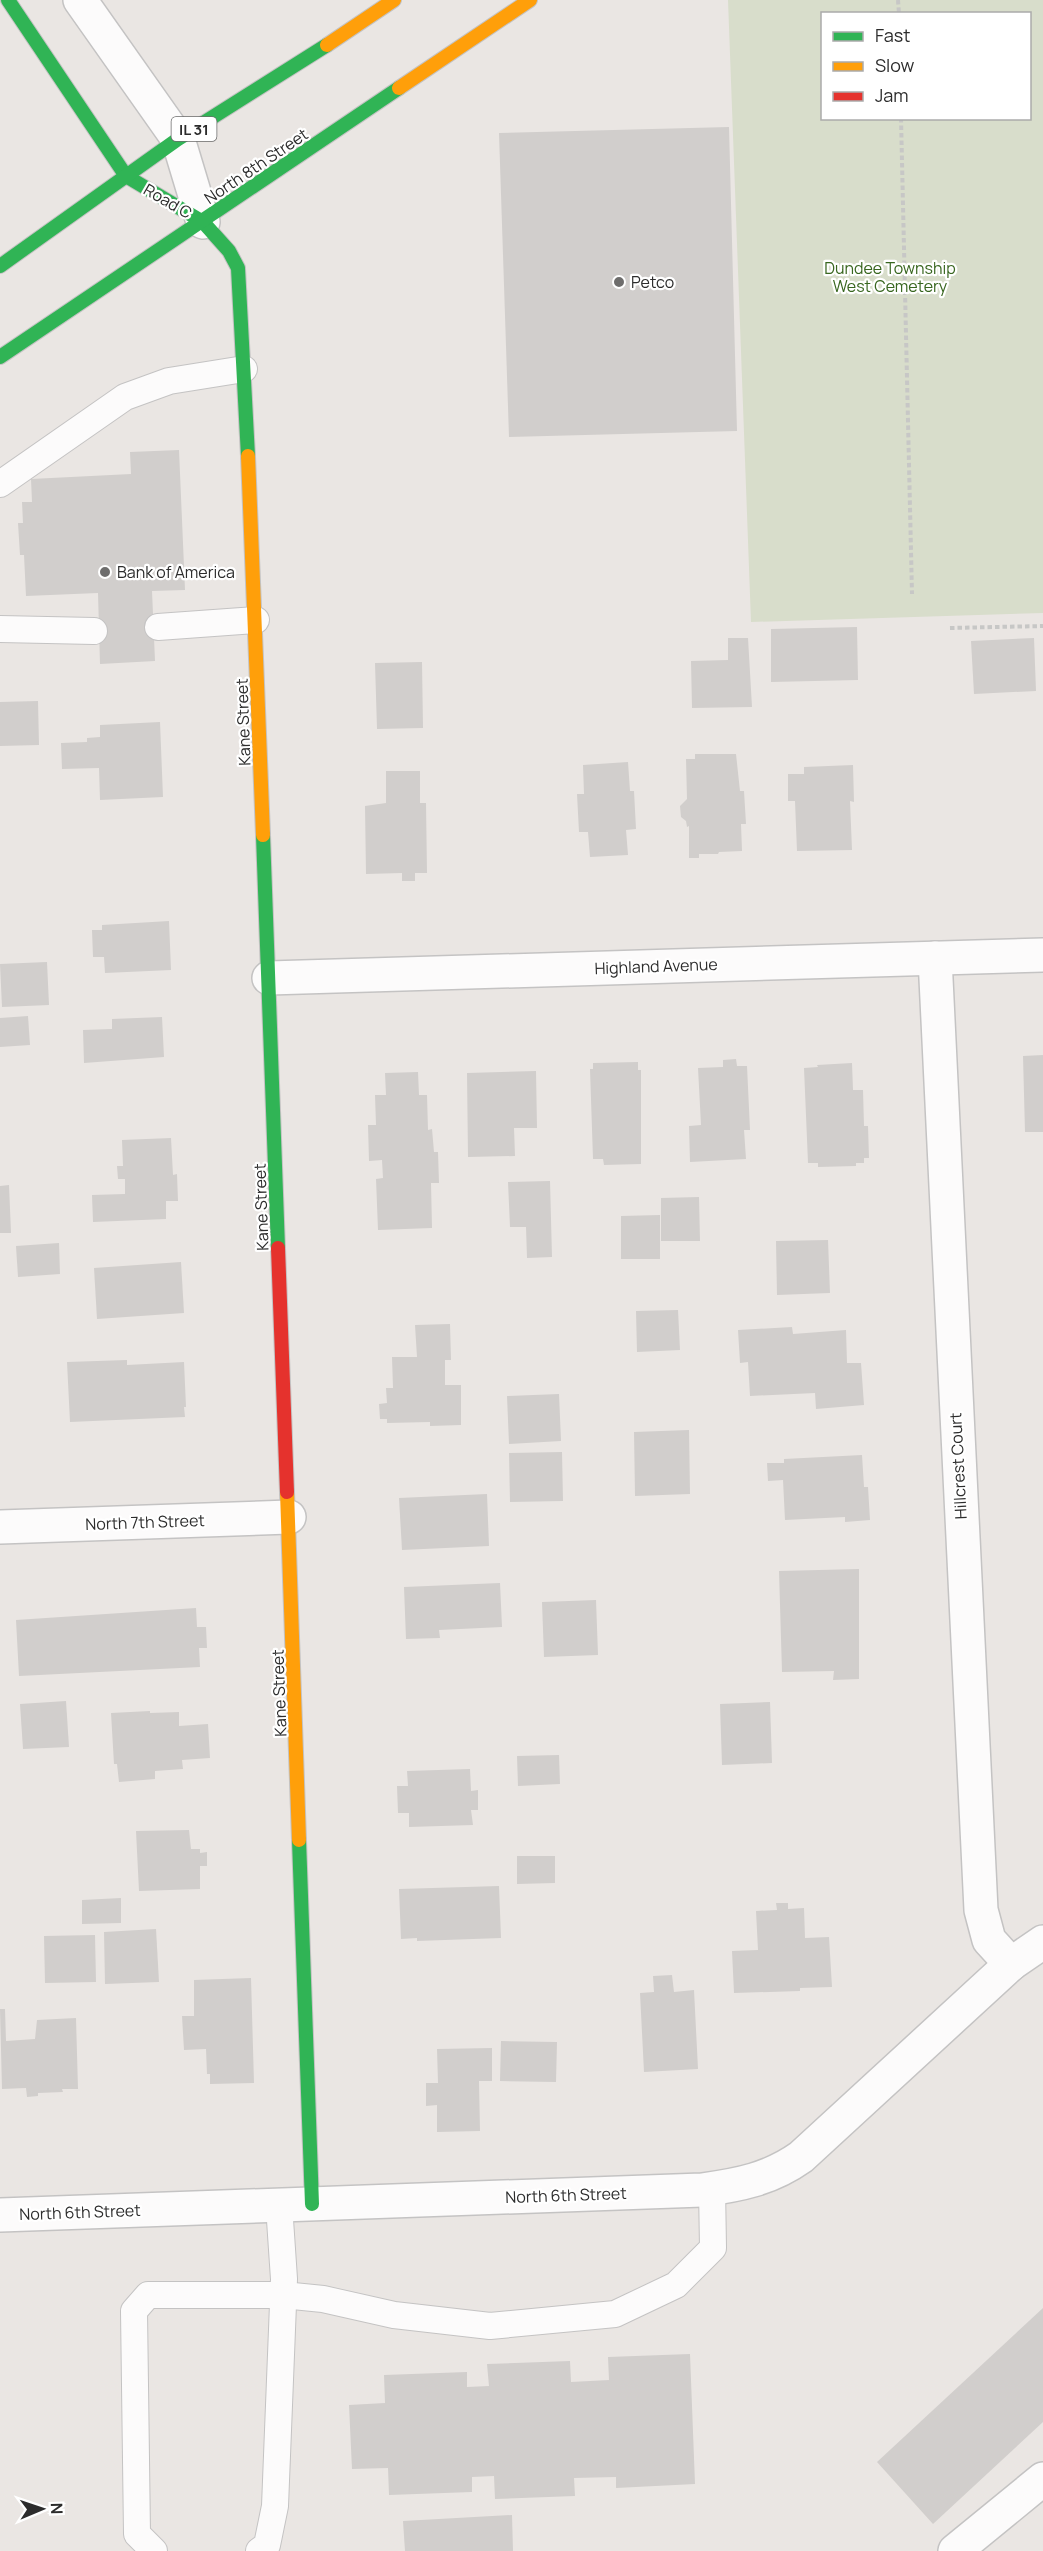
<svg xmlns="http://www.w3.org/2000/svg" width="1043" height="2551" viewBox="0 0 1043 2551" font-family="Manrope,sans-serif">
	<rect width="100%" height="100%" fill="#eae6e3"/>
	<path fill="#d8ddcb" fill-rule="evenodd" d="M728,0H1043V613L751,622ZM822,14H1030V118H822Z"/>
	<g fill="#d1cecc">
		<polygon points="729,127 737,431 509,437 499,133"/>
		<polygon points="179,450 185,590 152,591 155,661 100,664 98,593 26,596 24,555 20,555 18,523 23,523 22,502 32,502 31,479 131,474 130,452"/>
		<polygon points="857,627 858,680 771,682 771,629"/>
		<polygon points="728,638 748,638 752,707 692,708 691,661 728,660"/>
		<polygon points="1034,638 1036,691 974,694 971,641"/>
		<polygon points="422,662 423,728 377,729 375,663"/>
		<polygon points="38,701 39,745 0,746 0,702"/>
		<polygon points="160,722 163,797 100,800 99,768 62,769 61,743 87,742 87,738 100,737 100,725"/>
		<polygon points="695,754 736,754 740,791 744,791 746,824 741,824 742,851 719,852 718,854 699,854 699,858 689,858 689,826 687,827 686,821 681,817 680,806 687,799 686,759 695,759"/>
		<polygon points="628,762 630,791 634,791 636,829 626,830 628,855 590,857 588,832 579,832 577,794 584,794 583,765"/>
		<polygon points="853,765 854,802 850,801 852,850 797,851 795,801 788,801 788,774 804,774 804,767"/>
		<polygon points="386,771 420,771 420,803 426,803 427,873 415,873 415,881 402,881 402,873 366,874 365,806 386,803"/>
		<polygon points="169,921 171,970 105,973 104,957 93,957 92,930 102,930 102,925"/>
		<polygon points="47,962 49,1005 2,1007 0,964"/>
		<polygon points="28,1016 30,1045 0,1047 0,1018"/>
		<polygon points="162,1017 164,1057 84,1063 83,1030 112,1029 112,1019"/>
		<polygon points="1043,1055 1043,1132 1025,1132 1023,1056"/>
		<polygon points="736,1059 737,1066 747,1066 750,1130 744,1130 746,1159 690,1162 689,1126 701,1125 698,1068 723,1067 723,1060"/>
		<polygon points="638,1062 638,1070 641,1070 641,1164 604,1165 603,1159 593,1159 590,1069 593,1069 593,1063"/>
		<polygon points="852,1063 853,1090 863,1090 864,1126 868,1126 869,1158 864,1158 864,1163 856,1163 856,1166 818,1167 818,1163 808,1163 804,1068 818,1067 817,1065"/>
		<polygon points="536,1071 537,1128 514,1128 515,1156 468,1157 467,1073"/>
		<polygon points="418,1072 419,1095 427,1095 428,1130 432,1129 434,1152 438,1152 439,1183 431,1183 432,1228 378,1230 376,1179 383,1178 382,1160 369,1161 368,1125 376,1125 375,1095 386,1095 385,1073"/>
		<polygon points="171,1138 173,1175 177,1174 178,1201 166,1201 166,1219 93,1222 92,1195 125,1194 125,1179 118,1179 117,1166 123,1166 122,1140"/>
		<polygon points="550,1181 552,1257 527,1258 526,1227 510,1227 508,1182"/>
		<polygon points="9,1185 11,1233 0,1233 0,1186"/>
		<polygon points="699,1197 700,1241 661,1241 661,1198"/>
		<polygon points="660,1215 660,1259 621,1259 621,1216"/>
		<polygon points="828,1240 830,1293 777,1295 776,1241"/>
		<polygon points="59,1243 60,1274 18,1277 16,1246"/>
		<polygon points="181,1262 184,1313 97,1319 94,1268"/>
		<polygon points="678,1310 680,1350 637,1352 636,1311"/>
		<polygon points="450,1324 451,1360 445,1360 445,1385 461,1385 461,1425 430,1426 430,1422 387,1423 387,1419 380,1419 379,1404 387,1403 386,1388 393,1388 392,1357 417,1357 415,1325"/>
		<polygon points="792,1327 793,1334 846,1330 847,1363 861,1363 864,1405 816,1409 815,1393 750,1396 748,1362 740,1363 738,1330"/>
		<polygon points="127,1360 127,1365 184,1362 186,1407 184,1407 185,1417 70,1422 67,1362"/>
		<polygon points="559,1394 561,1441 509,1444 507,1396"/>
		<polygon points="689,1430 690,1494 635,1496 634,1432"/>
		<polygon points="562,1452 563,1501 510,1502 509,1453"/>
		<polygon points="862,1455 864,1487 868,1487 870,1520 845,1522 845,1517 785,1520 783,1480 768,1481 767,1463 784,1463 784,1459"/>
		<polygon points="487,1494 489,1546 402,1550 399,1498"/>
		<polygon points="859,1569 859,1679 833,1680 834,1671 782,1672 779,1571"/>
		<polygon points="500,1583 502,1627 439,1630 440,1638 406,1639 404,1587"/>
		<polygon points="596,1600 598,1655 544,1657 542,1602"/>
		<polygon points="196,1608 197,1627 206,1627 207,1648 199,1648 200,1667 19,1676 16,1620"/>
		<polygon points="66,1701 69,1747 23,1749 20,1704"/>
		<polygon points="770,1702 772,1763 722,1765 720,1704"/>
		<polygon points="150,1711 150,1713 179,1712 179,1726 208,1724 210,1758 182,1760 183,1769 155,1771 155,1779 119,1782 117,1764 114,1764 111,1713"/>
		<polygon points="559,1755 560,1784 518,1786 517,1756"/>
		<polygon points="470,1769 471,1791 478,1790 478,1810 471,1810 473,1825 409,1827 409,1813 398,1813 397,1786 408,1786 407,1771"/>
		<polygon points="189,1830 191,1849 200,1849 200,1853 207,1852 207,1866 200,1866 200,1889 139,1891 136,1831"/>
		<polygon points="517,1856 555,1856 555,1883 517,1884"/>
		<polygon points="499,1886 501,1938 417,1941 417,1938 401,1939 399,1889"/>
		<polygon points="121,1898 121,1923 82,1924 82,1900"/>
		<polygon points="776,1903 788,1903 788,1909 804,1908 805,1938 829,1937 832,1987 800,1988 800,1991 734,1993 732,1951 758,1950 756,1911 777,1910"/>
		<polygon points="156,1929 159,1982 105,1984 104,1932"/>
		<polygon points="95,1935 96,1982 45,1983 44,1936"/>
		<polygon points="672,1975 674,1992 694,1990 698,2069 644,2072 640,1993 654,1992 653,1976"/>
		<polygon points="251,1978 254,2083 210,2084 210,2074 207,2074 206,2049 184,2050 182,2016 194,2016 194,1980"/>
		<polygon points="0,2009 5,2009 6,2041 35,2039 37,2020 76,2018 78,2089 62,2089 63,2092 38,2093 38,2096 27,2097 26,2088 2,2089"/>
		<polygon points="501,2041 557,2042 556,2082 500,2081"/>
		<polygon points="492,2048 492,2081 479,2081 480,2131 437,2132 437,2105 426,2106 426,2083 438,2083 437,2049"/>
		<polygon points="1043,2308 1043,2422 933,2524 877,2462"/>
		<polygon points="690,2354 695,2484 616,2488 616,2477 574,2478 575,2496 495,2499 494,2476 472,2477 472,2492 389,2495 388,2468 352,2469 349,2405 385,2403 384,2375 467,2372 467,2387 489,2386 487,2364 570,2361 571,2382 609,2380 608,2357"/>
		<polygon points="512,2515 513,2551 405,2551 403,2521"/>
	</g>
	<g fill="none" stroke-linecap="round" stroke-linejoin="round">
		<defs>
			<g id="lane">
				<polyline points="0,484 125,397 169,381 244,369"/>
				<polyline points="158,627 256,620"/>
				<polyline points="0,629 94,631"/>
				<polyline points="154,2551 137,2534 134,2311 148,2295 283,2295 323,2299 394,2315 490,2326 615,2314 676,2285 713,2248 712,2188"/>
				<polyline points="259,2551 267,2545 275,2506 284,2279 279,2205"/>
			</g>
			<g id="street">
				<polyline points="80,0 178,139 203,222"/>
				<polyline points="935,958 981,1910 989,1940 1011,1964"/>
				<polyline points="269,978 1043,955"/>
				<polyline points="0,1527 289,1517"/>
				<path d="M0,2215L702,2190C739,2185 770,2179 801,2157L1011,1964L1043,1942"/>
				<polyline points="955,2551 1043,2479"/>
			</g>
			<g id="fast">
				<polyline points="8,0 126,176 203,222 229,251 238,268 248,456"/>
				<polyline points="0,266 178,139 327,45"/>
				<polyline points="0,357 399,88"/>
				<polyline points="263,835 278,1248"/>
				<polyline points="299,1840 312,2204"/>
			</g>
			<g id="slow">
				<polyline points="327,45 394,0"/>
				<polyline points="399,88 530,0"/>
				<polyline points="248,456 263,835"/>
				<polyline points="287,1492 299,1840"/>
			</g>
			<polyline id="jam" points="278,1248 287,1492"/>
		</defs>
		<use href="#lane" stroke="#c4c3c3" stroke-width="28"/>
		<use href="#street" stroke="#c4c3c3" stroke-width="36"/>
		<use href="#fast" stroke="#c4c3c3" stroke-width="16"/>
		<use href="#slow" stroke="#c4c3c3" stroke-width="16"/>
		<use href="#jam" stroke="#c4c3c3" stroke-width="16"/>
		<g stroke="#c7c7c6" stroke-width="4" stroke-dasharray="4.5 3" stroke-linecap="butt">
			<polyline points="898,0 899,14"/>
			<polyline points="901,118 912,594"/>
			<polyline points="950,628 1043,626"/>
		</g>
		<use href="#lane" stroke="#fcfbfb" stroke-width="26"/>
		<use href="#street" stroke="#fcfbfb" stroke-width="33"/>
		<use href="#fast" stroke="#30b455" stroke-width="14"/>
		<use href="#slow" stroke="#ff9f0a" stroke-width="14"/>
		<use href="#jam" stroke="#e5322d" stroke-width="14"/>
	</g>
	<g fill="#6e6d6c" stroke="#fff" stroke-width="2">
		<circle cx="619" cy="282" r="6"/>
		<circle cx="105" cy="572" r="6"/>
	</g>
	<g text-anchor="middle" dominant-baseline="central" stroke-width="4.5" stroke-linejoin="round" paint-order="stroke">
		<rect fill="#fff" stroke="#6b6b6b" stroke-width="1.5" x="171.5" y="117" width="45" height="24" rx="4.5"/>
		<g font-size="15" font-weight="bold" fill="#2c2c2c">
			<text x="194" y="129">IL 31</text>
		</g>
		<g font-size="16" fill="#2c2c2c" stroke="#fff">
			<text transform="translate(256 166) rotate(-34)">North 8th Street</text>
			<text transform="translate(168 201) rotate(30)">Road C</text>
			<text transform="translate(243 722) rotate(-92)">Kane Street</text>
			<text transform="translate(656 966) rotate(-2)">Highland Avenue</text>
			<text transform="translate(261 1207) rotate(-92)">Kane Street</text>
			<text transform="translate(958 1466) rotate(-93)">Hillcrest Court</text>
			<text transform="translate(145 1522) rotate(-2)">North 7th Street</text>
			<text transform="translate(279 1693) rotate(-92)">Kane Street</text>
			<text transform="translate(566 2195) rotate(-2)">North 6th Street</text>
			<text transform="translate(80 2212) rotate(-2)">North 6th Street</text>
		</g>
		<g font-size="16" fill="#38661f" stroke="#fff">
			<text x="890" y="268">Dundee Township<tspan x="890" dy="18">West Cemetery</tspan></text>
		</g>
		<g font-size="16" fill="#2c2c2c" stroke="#fff" text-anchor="start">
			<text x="631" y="282">Petco</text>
			<text x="117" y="572">Bank of America</text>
		</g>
	</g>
	<rect x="821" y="12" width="210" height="108" fill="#ffffff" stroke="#ababab" stroke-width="1.5"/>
	<rect x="833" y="32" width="30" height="9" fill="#30b455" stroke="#ababab" stroke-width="1.5"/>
	<text x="875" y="42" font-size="18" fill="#2c2c2c">Fast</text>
	<rect x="833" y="62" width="30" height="9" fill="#ff9f0a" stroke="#ababab" stroke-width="1.5"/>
	<text x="875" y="72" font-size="18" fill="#2c2c2c">Slow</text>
	<rect x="833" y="92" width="30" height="9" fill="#e5322d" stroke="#ababab" stroke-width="1.5"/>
	<text x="875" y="102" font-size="18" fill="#2c2c2c">Jam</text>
	<g transform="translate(42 2509) rotate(88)" stroke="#ffffff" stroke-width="4.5" paint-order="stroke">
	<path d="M0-4.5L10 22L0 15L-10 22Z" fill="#2c2c2c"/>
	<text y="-9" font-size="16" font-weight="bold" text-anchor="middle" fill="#2c2c2c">N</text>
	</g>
</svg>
